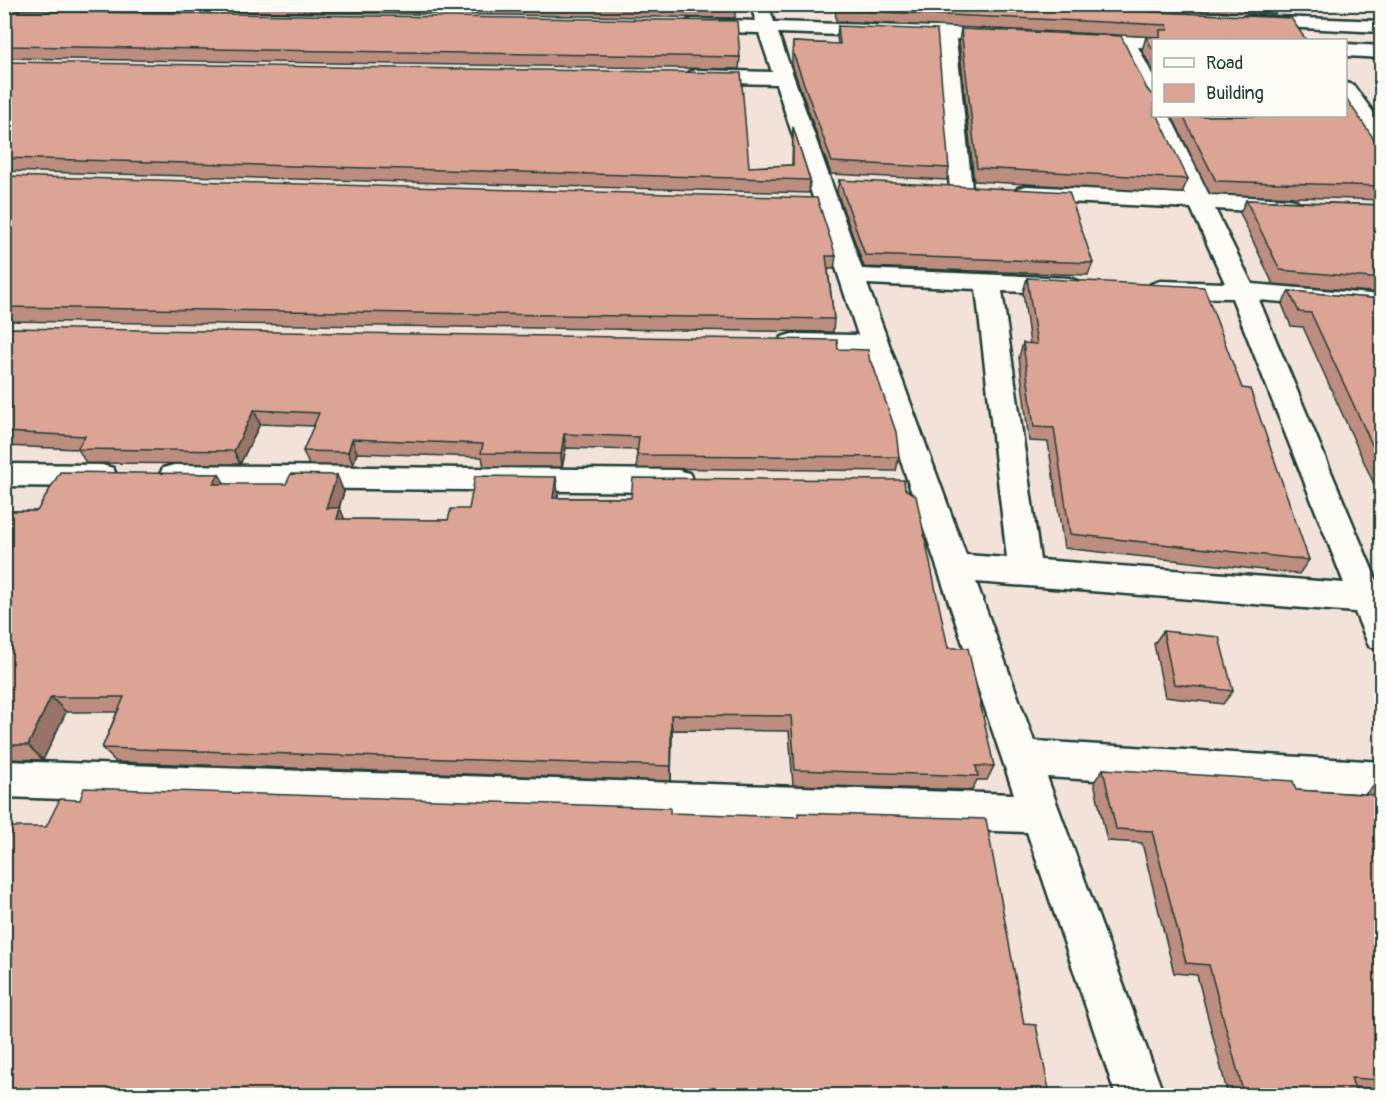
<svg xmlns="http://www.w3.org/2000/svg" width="1386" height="1100" viewBox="0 0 1386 1100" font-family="Pangolin,sans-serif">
	<rect width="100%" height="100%" fill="#f3e2d9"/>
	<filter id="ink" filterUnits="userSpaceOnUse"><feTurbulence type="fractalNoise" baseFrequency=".0167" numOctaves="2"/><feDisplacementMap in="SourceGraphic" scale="12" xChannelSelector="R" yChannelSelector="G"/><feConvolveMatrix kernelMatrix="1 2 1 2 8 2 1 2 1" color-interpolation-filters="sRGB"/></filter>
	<g filter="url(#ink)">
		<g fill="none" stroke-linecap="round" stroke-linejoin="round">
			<defs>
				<g id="minor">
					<polygon points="4,4 23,4 10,17 4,18"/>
					<path d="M750,4H768L774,22L1004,29L1011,31L1013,35L1011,39L1004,41L956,39L972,189L969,194L961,196L953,194L950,189L937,38L778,33L862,269L1069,278L1078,281L1082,286L1078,291L1069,294L1002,291L1040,560L1344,583L1232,298L1160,297L1151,294L1147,289L1151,284L1160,281L1225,283L1191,208L1026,200L1018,198L1014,193L1018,188L1026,186L1185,194L1150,116L1154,111V116H1170L1209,195L1289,199L1297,201L1301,206L1297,211L1289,213L1215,209L1252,284L1382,295V311L1259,300L1379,586H1382V650L1369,646L1355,612L976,582L1034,741L1382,762V798L1047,777L1164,1096H1116L1027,832L4,797V761L1014,794L864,352H792L782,349L778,343L782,337L792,334L858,335L776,84L696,82L689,80L686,76L689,72L696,70L772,72L759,33L693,31L687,29L684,25L687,21L693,19L756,21ZM867,284L976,289L1007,558L966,555Z"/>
					<polygon points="1105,4 1123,4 1127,16 1124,20 1112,20"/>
					<polygon points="1248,16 1382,21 1382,32 1242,25 1239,21 1242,17"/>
					<polygon points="1080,33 1161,38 1162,40 1154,40 1154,48 1138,47 1154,78 1154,106 1147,104 1144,100 1119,46 1073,43 1071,39 1073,35"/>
					<polygon points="1346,44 1382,46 1382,58 1346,56"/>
					<polygon points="1346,83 1353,85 1382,124 1382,146 1374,145 1346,103"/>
					<polygon points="4,464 102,465 113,468 117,476 113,484 102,487 4,486"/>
					<polygon points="174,465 678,470 689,473 694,481 689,489 678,492 174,487 163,484 159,476 163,468"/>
				</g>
			</defs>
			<use href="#minor" stroke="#1f3d34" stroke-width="5"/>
			<use href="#minor" fill="#fdfcf7" fill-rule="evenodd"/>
		</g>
		<g fill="#bd8d7f" stroke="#1f3d34" stroke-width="1.5">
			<polygon points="4,4 735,4 735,18 4,9"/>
			<polygon points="835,4 975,4 1291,18 1154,40 1154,73 1142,50 1146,37 1158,37 836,21"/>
			<polygon points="1053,4 1279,4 1275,14"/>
			<polygon points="4,11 740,57 739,69 4,58"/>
			<polygon points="838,26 949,168 947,180 831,174 792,65 792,54 793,42 838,44 837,37"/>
			<polygon points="961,29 1147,89 1151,94 1154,116 1188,179 1182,193 974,181 959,41"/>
			<polygon points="4,62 749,167 792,165 793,127 810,180 809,193 4,171"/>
			<polygon points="1172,116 1346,116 1382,151 1382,200 1210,194"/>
			<polygon points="4,176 836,256 834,269 828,269 834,319 833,332 4,321"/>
			<polygon points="839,180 1093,263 1088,275 864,267 837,192"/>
			<polygon points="1246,200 1382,205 1382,293 1273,284 1240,213"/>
			<polygon points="1027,278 1242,388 1309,560 1299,574 1064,548 1048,442 1029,441 1019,357 1023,343 1030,344 1023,292"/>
			<polygon points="1289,291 1382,299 1382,502 1303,327 1291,326 1282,304"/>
			<polygon points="4,328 838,349 870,362 899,457 896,471 637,468 637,450 566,448 562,467 484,467 482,457 357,453 353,465 309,465 303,451 314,426 260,424 240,464 86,463 78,449 4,446"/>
			<polygon points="219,474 224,484 344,492 339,508 340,508 344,519 448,520 469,509 556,477 558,494 558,498 631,498 905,489 948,648 994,766 987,780 977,780 972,790 793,785 789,731 672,730 671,781 116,762 102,748 117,712 66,712 43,760 4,759 4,511 37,511"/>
			<polygon points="1163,631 1233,691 1223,704 1165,697 1154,644"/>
			<polygon points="1103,769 1296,790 1365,794 1374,786 1382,786 1382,1089 1354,1087 1357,1095 1228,1095 1197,975 1174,973 1142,843 1107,841 1094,782"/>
		</g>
		<g fill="#9a7368" stroke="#1f3d34" stroke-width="1.5">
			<polygon points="254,410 260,424 240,464 234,451"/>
			<polygon points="564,434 566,448 562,467 561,454"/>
			<polygon points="352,439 357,453 353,465 348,452"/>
			<polygon points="219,474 228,490 213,484"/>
			<polygon points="337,475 344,492 333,525 326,508"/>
			<polygon points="556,477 558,494 555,515 553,498"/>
			<polygon points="340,508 347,525 337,519"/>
			<polygon points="51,697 66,712 43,760 28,745"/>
			<polygon points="671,715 672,730 671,781"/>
			<polygon points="4,795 9,799 4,809"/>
		</g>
		<g fill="#dca494" stroke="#1f3d34" stroke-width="1.5">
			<polygon points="633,4 735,4 735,6"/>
			<polygon points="837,4 975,4 1291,18 1306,40 1154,40 1154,52 1146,37 1160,37 1160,30 1168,30 1167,25 837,10"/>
			<polygon points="4,11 737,21 740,57 4,46"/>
			<polygon points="838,26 937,30 949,168 832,162 793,53 793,42 840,44"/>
			<polygon points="961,29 1121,36 1147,89 1151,94 1154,94 1154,103 1153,104 1154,106 1154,116 1158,116 1188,179 977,168"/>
			<polygon points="4,62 741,73 749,167 793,165 793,127 810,180 4,158"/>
			<polygon points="1346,98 1382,151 1382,186 1216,181 1183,116 1346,116"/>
			<polygon points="4,176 817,198 836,256 826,256 834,319 4,307"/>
			<polygon points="839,180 1069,192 1093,263 865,255"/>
			<polygon points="1246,200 1382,205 1382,279 1280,270"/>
			<polygon points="1027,278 1204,287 1242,388 1250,389 1309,560 1070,534 1054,428 1034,427 1023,343 1037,344"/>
			<polygon points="1289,291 1382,299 1382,466 1311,313 1299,312"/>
			<polygon points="4,328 837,340 838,349 868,350 870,362 872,362 896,432 899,457 637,455 639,437 564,434 561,454 481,453 483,444 352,439 348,452 303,451 319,413 254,410 234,451 77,449 85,436 4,432"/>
			<polygon points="60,472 219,474 213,484 286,484 291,474 337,475 326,508 340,508 337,519 448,520 451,509 469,509 475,476 556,477 553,498 631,498 633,478 904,480 905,489 916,496 948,648 968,648 994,766 976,766 978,776 795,770 791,716 671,715 671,766 102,748 124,697 51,697 28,745 4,745 4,511 37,511"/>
			<polygon points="1163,631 1219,637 1233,691 1174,684"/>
			<polygon points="1103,769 1293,781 1296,790 1377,795 1374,786 1382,786 1382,1080 1351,1078 1357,1095 1244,1095 1209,965 1186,963 1152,831 1116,829"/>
			<polygon points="84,788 670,808 670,813 798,817 798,813 986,819 1024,1024 1036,1025 1050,1095 4,1095 4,827 46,827 60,799 80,800"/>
		</g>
	</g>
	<rect width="1386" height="1100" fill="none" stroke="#fdfcf7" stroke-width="24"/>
	<rect x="12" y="12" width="1362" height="1076" fill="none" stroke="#1f3d34" stroke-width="2" filter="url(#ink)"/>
	<rect x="1152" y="39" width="195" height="78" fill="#fdfcf7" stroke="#a4b0a9" stroke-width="1.5"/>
	<rect x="1164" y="58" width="30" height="9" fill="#fdfcf7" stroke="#a4b0a9" stroke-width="1.5"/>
	<text x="1206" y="69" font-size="18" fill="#1f3d34">Road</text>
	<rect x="1164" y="84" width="30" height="18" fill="#dca494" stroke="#a4b0a9" stroke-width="1.5"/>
	<text x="1206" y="99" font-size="18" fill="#1f3d34">Building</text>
</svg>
